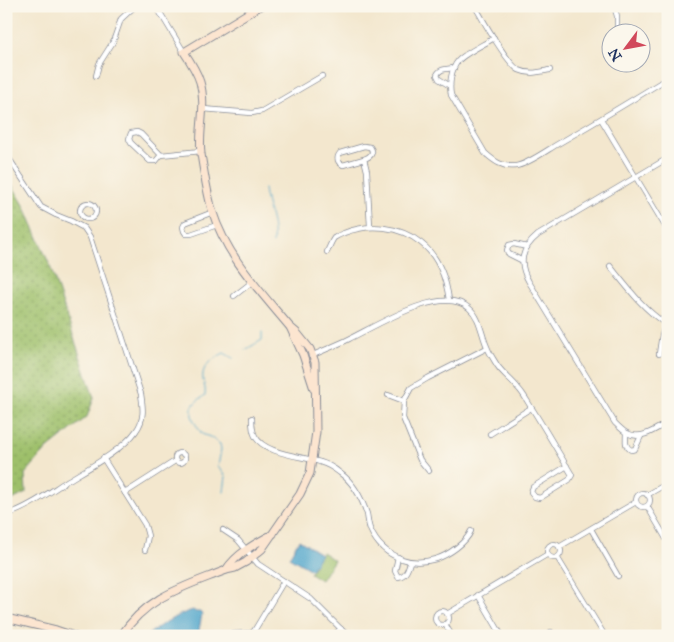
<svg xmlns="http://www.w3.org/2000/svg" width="674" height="642" viewBox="0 0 674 642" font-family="'IM FELL Great Primer',serif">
	<defs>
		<pattern id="grass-dots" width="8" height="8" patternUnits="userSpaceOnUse" patternTransform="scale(1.25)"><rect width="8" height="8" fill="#9ec06a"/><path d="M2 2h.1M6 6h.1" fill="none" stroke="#809c5a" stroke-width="1.8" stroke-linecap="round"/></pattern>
	</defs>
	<rect width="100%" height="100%" fill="#fbf7ec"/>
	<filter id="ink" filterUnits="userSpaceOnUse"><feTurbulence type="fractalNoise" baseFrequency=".02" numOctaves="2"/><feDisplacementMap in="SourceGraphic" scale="10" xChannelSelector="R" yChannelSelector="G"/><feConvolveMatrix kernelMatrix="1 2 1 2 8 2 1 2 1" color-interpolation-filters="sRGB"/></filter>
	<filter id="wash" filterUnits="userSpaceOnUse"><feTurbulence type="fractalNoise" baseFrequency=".0096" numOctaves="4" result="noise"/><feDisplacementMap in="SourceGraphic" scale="20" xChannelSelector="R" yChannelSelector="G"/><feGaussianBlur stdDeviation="1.12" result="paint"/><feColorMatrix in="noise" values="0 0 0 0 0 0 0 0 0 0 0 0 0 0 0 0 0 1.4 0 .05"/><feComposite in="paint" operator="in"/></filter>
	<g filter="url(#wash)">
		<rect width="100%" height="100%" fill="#f3e7ce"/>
		<polygon fill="url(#grass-dots)" stroke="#5c7864" points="6,175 24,205 50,266 94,398 87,417 47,449 25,474 26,493 6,503"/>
		<polygon fill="#9ec06a" stroke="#5c7864" points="322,552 334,560 321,580 310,573"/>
		<g fill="#4fa5cb" stroke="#356a94">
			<polygon points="299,540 321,554 311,570 289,557"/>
			<path d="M193,610L196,612H200L202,614L199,630L200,636H147C159,625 178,614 193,610Z"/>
		</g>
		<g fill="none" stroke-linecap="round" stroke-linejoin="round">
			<g stroke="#4fa5cb" stroke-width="1">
				<path d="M264,189C266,207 276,225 273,243"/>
				<polyline points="245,350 262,340 262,333"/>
				<path d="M224,492L226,476L218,467L221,449L220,444L210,437L202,434C197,426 186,413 195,403C197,400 202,398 205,395C206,389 204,385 203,380C201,365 213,359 224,353L233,358"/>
			</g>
		</g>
	</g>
	<g filter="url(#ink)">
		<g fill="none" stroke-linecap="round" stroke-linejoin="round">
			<defs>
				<g id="street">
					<polyline points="156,6 184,52"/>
					<path d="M475,6C483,20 507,64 519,70C530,75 539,72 550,70"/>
					<polyline points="614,6 617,16 617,26"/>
					<path d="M494,38C485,44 465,53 458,61C451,69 449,85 451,95L485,153C494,161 503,168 516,166C526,165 546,151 556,145C594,123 631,101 668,78"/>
					<polyline points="96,76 99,64 113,42 121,19 135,6"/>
					<path d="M450,86L439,79L437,75C440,68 447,69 454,68"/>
					<polyline points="203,109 252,113 262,111 322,76"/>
					<polyline points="601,119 668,231"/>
					<path d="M6,154L41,207L56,215L71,221L84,228L90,237L141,394C143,407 145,419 136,431C124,449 87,469 67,481C48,493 28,508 6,515"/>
					<polyline points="161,155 156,161 150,161 131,143 129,139 131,133 137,132 141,134 161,155 201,151"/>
					<path d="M668,158L538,235C521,249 518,263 529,282L615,423C618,426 623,431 627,433C641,441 656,429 668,422"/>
					<path d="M364,159L343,165C337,162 336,158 340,153L364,146L370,147C375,153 370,157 364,159L367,171L370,226"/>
					<circle cx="88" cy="211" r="8"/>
					<polyline points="213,212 185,223 183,227 184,231 186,234 191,234 217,225"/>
					<path d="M327,252C329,248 331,242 334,238C337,236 341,234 344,233C369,223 400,226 421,243C439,257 446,278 449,300"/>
					<polyline points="521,260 509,254 508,253 507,250 509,245 514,244 527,247"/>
					<path d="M610,266C627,287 643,309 666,324"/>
					<polyline points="234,296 252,282"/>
					<path d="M659,354C661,343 661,331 668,322"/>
					<path d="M311,356C324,350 337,345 349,339C376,326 442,284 469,308C481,318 481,335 488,349C490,354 494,360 497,365C503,374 512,380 518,388C524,394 528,403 533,410C546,431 559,453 572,475L569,480L540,498L535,497L531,492L533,487L567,466"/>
					<polyline points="388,395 404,401"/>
					<path d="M252,418C252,424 252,431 255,436C264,454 302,456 320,462C327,464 334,468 340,473C353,482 362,499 367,514C368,519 368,524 370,529C376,543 387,554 402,559C413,563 425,562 436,559C448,555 466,543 471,531"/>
					<path d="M626,433C626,440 624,446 631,450L635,449L641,436"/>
					<polyline points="490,434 531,408"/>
					<circle cx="180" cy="458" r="5"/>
					<polyline points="103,458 145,525 148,536 145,550"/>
					<polyline points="429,471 420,460 403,418 404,401 411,388 428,378 487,348"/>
					<polyline points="125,493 175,461"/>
					<circle cx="643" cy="500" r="7"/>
					<polyline points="647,495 668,483"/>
					<polyline points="647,506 668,542"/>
					<polyline points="591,529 618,576"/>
					<polyline points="223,530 238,540 258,564 311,599 348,636"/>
					<circle cx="554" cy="551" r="7"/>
					<polyline points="559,547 636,502"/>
					<path d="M398,557L395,571L398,577C406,576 408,569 410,562"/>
					<polyline points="557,557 605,636"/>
					<polyline points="478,595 502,636"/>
					<circle cx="442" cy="618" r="7"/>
					<polyline points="447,614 548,554"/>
					<polyline points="445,624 452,636"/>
					<polyline points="551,632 552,636"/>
					<polyline points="233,634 251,633 254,631 284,581"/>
					<polyline points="332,636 341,629"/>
				</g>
				<g id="secondary">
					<path d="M260,6L184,52C190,61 197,72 200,82C207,106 198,131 201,154C204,173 207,192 212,210C226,256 260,291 290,327L297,333L310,349L315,362L316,432L310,473L300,494L262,549L246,562L235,568L226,570C236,554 256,543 273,534"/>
					<polyline points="291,329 303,355 314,389"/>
					<polyline points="6,618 56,630 74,636"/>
					<path d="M121,636C147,596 184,587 226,570"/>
				</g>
			</defs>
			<use href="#street" stroke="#878b96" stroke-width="6"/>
			<use href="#secondary" stroke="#878b96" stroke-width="9"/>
			<use href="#street" stroke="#fff" stroke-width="4.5"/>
			<use href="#secondary" stroke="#fce5d0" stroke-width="7"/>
		</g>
	</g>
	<rect width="674" height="642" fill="none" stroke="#fbf7ec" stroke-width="25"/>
	<g transform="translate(626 48) rotate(238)"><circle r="24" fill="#fbf7ec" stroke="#a1a7b3"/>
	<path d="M0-4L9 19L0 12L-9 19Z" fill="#d1495b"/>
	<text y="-8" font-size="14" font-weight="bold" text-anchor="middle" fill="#1b2f5e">N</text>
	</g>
</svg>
